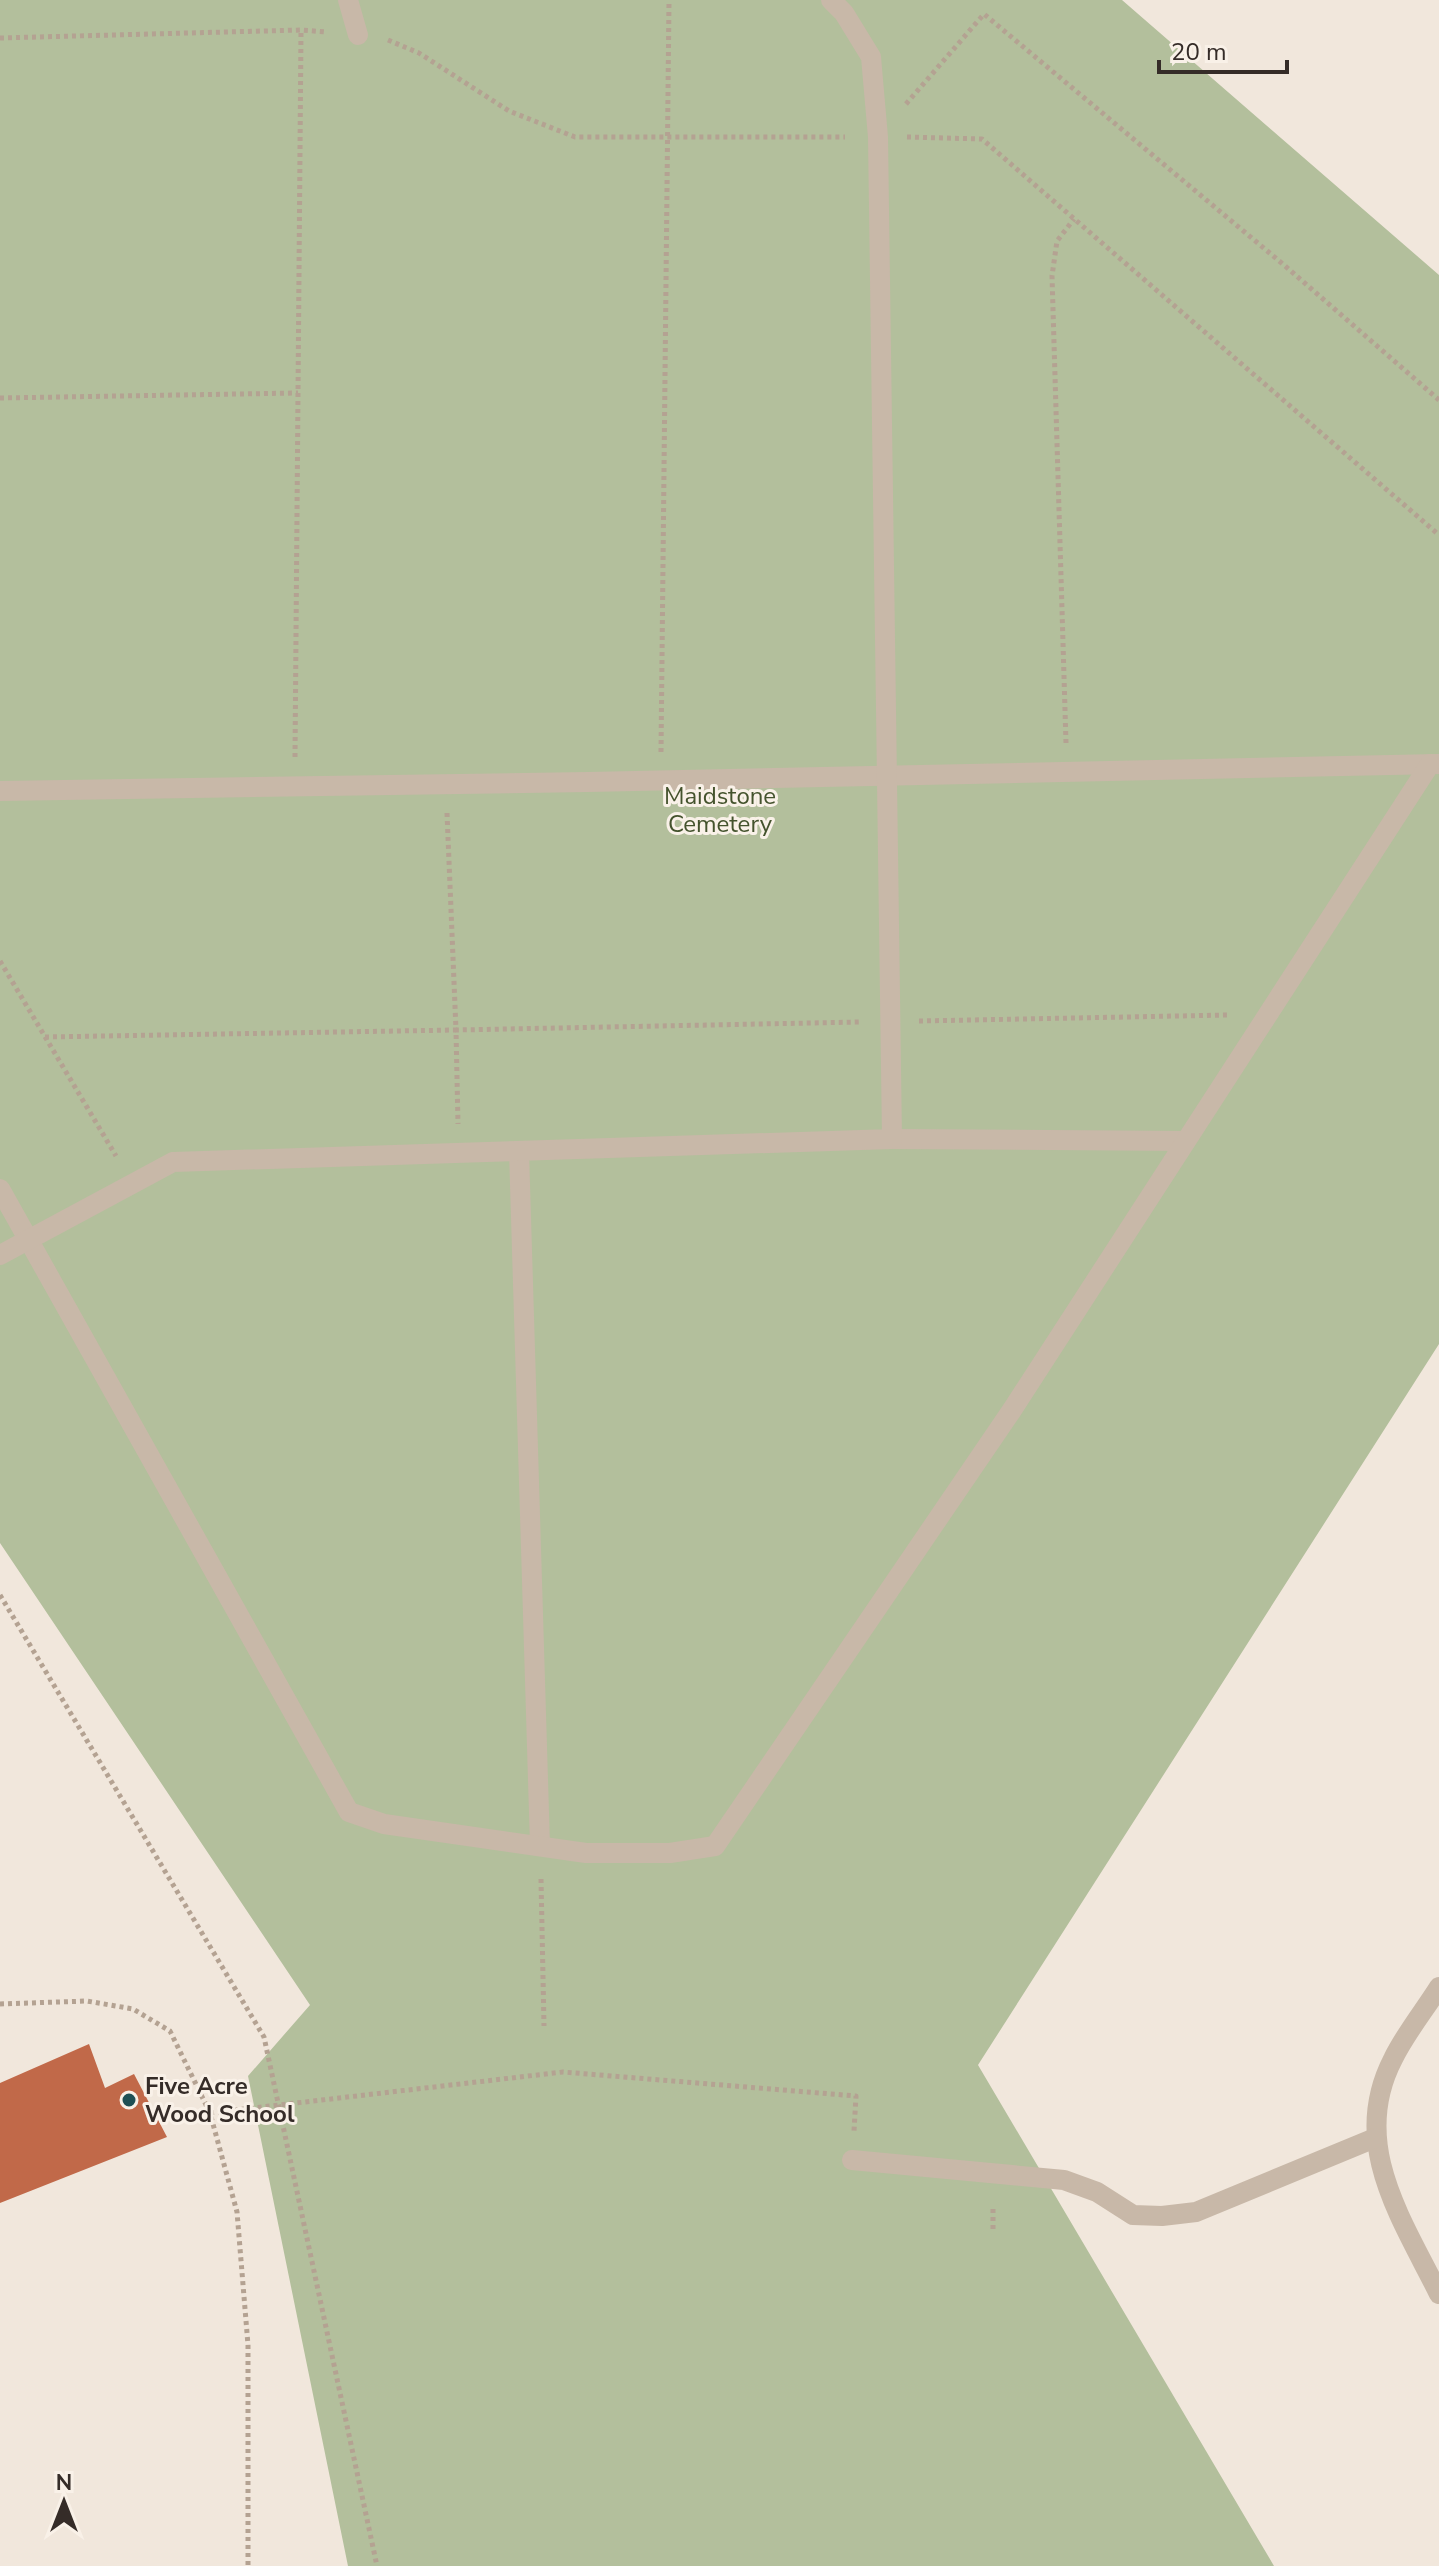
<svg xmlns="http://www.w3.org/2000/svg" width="1439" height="2566" viewBox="0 0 1439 2566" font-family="'Nunito Sans',sans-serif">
	<rect width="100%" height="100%" fill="#f1e7dc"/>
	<polygon fill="#b3bf9c" points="0,0 1122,0 1439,275 1439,1344 978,2065 1274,2566 348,2566 248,2076 310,2005 0,1543"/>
	<polygon fill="#c16949" points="89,2044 105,2088 134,2074 167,2137 0,2203 0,2083"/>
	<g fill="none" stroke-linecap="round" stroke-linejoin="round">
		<g stroke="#b4a292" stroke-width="5" stroke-dasharray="4 4" stroke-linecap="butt">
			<polyline points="0,38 301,30 327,32"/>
			<polyline points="388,40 419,53 509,111 575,137 845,137"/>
			<polyline points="906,104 984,14 1284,265 1439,400"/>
			<polyline points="907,137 982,139 1439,535"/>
			<polyline points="0,398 298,393"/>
			<polyline points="1066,743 1052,276 1057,241 1074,219"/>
			<polyline points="661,752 669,0"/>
			<polyline points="295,757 301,30"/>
			<polyline points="447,813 456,1030 861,1022"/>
			<polyline points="0,961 116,1156"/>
			<polyline points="919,1021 1229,1015"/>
			<polyline points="45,1037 456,1030 458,1124"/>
			<polyline points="0,1595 264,2037 377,2566"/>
			<polyline points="541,1879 544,2026"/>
			<polyline points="0,2004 87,2001 133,2009 170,2031 210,2113 237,2212 248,2345 248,2566"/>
			<polyline points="210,2113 563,2072 856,2096 854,2131"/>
			<polyline points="993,2229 993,2206"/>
		</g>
		<g stroke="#c8b8a8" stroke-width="20">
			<polyline points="348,0 358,35"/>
			<polyline points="0,791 588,782 1439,764"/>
			<polyline points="892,1139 1185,1141"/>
			<polyline points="519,1151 540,1846"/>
			<polyline points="0,1189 349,1812 384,1824 586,1853 670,1853 715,1846 1012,1410 1430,764"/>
			<polyline points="0,1255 173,1162 892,1139 878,137 871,57 844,13 831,0"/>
			<path d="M1439,1987C1424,2011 1405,2034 1393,2059C1349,2144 1402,2219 1439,2294"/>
			<polyline points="852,2160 1064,2180 1097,2192 1133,2215 1162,2216 1196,2212 1375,2138"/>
		</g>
	</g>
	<circle fill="#1f5055" stroke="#f9f1e8" stroke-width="3" cx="129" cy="2100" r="8"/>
	<g text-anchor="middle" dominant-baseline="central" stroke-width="6" stroke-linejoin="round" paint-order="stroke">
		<g font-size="24" fill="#44532d" stroke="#f9f1e8">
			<text x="720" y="796">Maidstone<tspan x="720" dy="28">Cemetery</tspan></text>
		</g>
		<g font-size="24" font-weight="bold" fill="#352c28" stroke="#f9f1e8" text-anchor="start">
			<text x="145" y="2086">Five Acre<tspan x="145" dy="28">Wood School</tspan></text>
		</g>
	</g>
	<g transform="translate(64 2502)" stroke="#f9f1e8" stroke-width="6" paint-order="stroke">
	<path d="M0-6L14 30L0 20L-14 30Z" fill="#352c28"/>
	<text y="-12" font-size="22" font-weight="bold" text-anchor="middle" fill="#352c28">N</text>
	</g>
	<path d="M1159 60v12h128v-12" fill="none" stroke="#352c28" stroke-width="4"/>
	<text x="1171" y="60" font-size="24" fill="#352c28" stroke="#f9f1e8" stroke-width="6" paint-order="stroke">20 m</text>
</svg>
